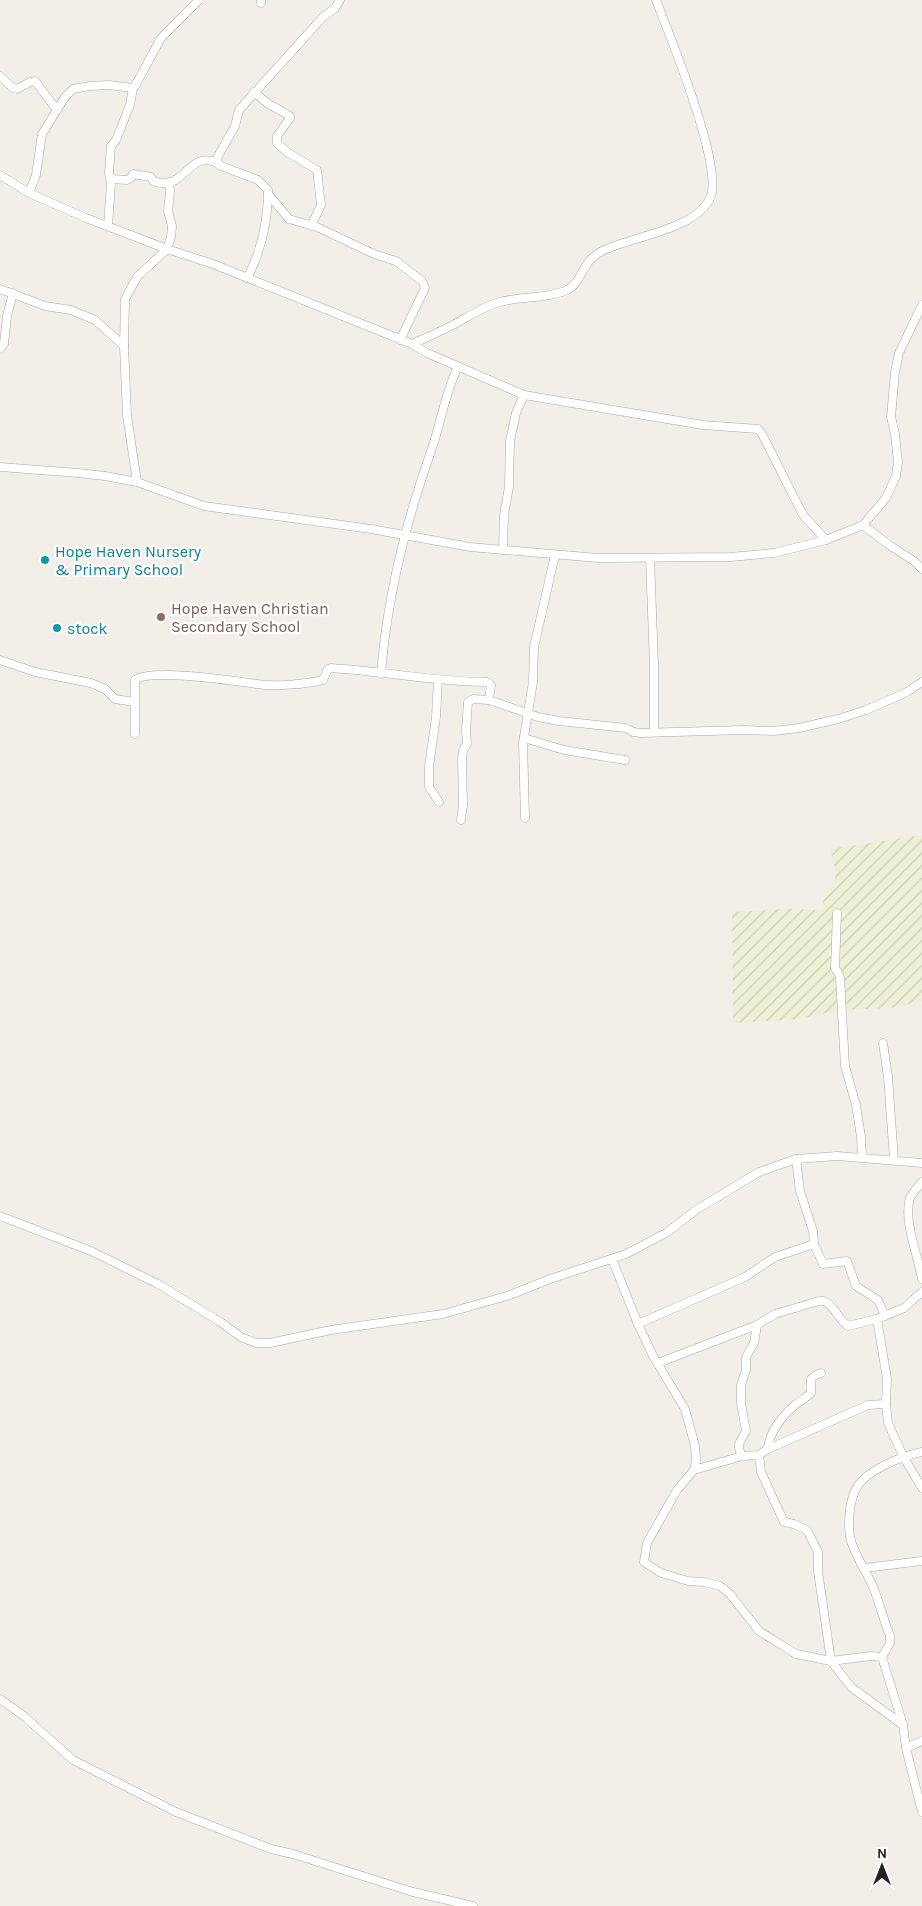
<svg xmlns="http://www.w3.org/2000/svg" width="922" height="1906" viewBox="0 0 922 1906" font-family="Karla,sans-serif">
	<defs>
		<pattern id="farmland-furrows" width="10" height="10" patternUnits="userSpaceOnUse" patternTransform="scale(1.25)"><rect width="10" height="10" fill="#eef0d5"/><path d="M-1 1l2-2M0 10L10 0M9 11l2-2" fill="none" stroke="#ccceb7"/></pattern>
	</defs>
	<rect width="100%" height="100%" fill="#f2efe9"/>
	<polygon fill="url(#farmland-furrows)" points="922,835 922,1001 890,1008 841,1010 799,1019 733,1023 732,912 787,909 823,910 824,893 834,886 836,872 830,849"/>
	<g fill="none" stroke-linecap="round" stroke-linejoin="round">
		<defs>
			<g id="minor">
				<polyline points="261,3 261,0"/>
				<polyline points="0,76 13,88 17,89 30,82 35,81 57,110"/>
				<polyline points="254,92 267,103 290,116 290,118 277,136 277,143 287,152 317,170 321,205 311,226"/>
				<polyline points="0,175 29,193 86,218 167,249 213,264 412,344 427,353 524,395 703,425 758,429 762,434 803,515 826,540"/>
				<path d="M111,179L127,180L131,178L133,174L151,177L153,181C184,194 188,149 217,163"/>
				<polyline points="29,193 36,175 42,134 65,97 73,89 90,86 109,85 133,88 135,86 161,38 199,0"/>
				<polyline points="268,194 289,219 317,227 374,254 396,261 422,281 425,288 400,340"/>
				<polyline points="108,226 111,183 109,173 111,146 116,140 130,105 133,88"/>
				<path d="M247,278C262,250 268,222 268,190L258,180L221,166L217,163V158L235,126L239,110L323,17L335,8L340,0"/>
				<polyline points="0,289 45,306 71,310 95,320 124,346"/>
				<path d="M412,344C426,338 439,332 453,325C468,317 484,306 500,302C522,296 547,299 567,290C579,284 582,269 590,260C595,255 603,250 609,248C637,236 699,228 711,196C722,163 670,36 656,0"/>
				<polyline points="0,349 4,344 7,316 13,293"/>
				<polyline points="0,467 78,473 105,476 137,482 204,506 371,529 470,547 598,558 730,557 774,553 826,540 863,525 886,498 896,476 898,462 895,434 891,417 895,372 899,353 922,305"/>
				<polyline points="137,482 127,415 124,346 125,299 137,277 167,249 171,237 172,226 168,211 170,191 169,182"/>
				<polyline points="863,525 889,545 914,561 922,569"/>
				<polyline points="503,550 504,515 509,487 510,441 516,413 524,395"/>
				<polyline points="650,558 654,666 654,732"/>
				<polyline points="0,660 35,672 91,683 105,689 115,699 134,702"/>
				<path d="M381,674C387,598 406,522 431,451C441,424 445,392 458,367"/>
				<polyline points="438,680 436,717 429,767 429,787 439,802"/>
				<path d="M135,734V680C151,668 234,681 257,684C275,687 306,684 323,680L328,669L331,668C383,671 434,682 487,682L491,685L489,700L538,717L559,721L626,728L633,732L641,733L743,730L774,731L799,728L838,719L866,710L907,692L922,682"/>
				<polyline points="524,738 564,750 625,760"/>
				<polyline points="525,818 523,743 533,682 534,647 555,555"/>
				<polyline points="461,820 463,805 462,759 463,750 467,744 466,730 468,702 473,699 489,700"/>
				<polyline points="837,913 835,968 839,974 840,978 845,1066 856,1105 861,1137 862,1157"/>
				<polyline points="883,1043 888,1077 894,1160"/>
				<polyline points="796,1159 800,1191 813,1231 814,1244 823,1264 847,1261 856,1286 878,1300 885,1316"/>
				<path d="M922,1182C918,1187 913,1192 910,1198C903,1220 918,1256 922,1279"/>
				<polyline points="0,1216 91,1251 158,1284 219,1321 241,1337 256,1343 270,1343 331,1330 443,1314 510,1295 550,1279 626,1254 666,1233 696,1210 759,1172 796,1159 837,1156 922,1163"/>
				<polyline points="612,1259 638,1324 653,1356 685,1409 695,1446 696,1461 694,1470 677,1490 647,1543 644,1562 661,1573 688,1581 704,1582 720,1586 730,1594 759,1631 796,1654 831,1661 871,1656 882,1657 903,1725 906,1748 922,1812"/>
				<polyline points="877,1319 887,1379 886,1404"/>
				<polyline points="638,1324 745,1277 775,1257 814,1244"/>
				<path d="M658,1363L757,1325L775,1314L819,1301C831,1298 838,1320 848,1326L877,1319L904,1308L922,1292"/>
				<path d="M768,1449C769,1432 783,1415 795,1405C801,1400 806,1398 811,1393V1379L816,1375L821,1373"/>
				<polyline points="759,1455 761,1472 784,1522 794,1524 807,1530 818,1552 818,1571 831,1661 851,1687 903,1725"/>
				<path d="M742,1456C735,1442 741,1443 746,1431L741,1403V1385L746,1370V1357L754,1343L757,1325"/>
				<polyline points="694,1470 742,1456 759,1455 768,1449 868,1405 886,1404 888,1423 903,1456 922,1488"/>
				<polyline points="864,1568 922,1561"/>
				<path d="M882,1657L890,1643V1636C884,1621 880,1605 874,1589C867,1572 854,1555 850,1537C848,1524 849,1504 855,1491C863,1471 902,1456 922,1452"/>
				<polyline points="0,1699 24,1716 73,1760 176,1812 271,1849 293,1854 413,1892 473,1906"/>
				<polyline points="906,1748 922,1741"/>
			</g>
		</defs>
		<use href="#minor" stroke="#a9a9a9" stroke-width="9"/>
		<use href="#minor" stroke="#fff" stroke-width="8"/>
	</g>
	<g fill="#0f9aa8" stroke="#fff" stroke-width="2">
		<circle cx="45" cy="560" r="5"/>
		<circle cx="57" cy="628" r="5"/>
	</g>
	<circle fill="#8d6e63" stroke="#fff" stroke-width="2" cx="161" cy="617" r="5"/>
	<g text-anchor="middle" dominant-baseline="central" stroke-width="4.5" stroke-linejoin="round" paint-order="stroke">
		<g font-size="16" fill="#0d838f" stroke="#fff" text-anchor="start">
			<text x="55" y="551">Hope Haven Nursery<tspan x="55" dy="18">&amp; Primary School</tspan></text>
			<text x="67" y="628">stock</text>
		</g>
		<g font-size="16" fill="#785e54" stroke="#fff" text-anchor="start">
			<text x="171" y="608">Hope Haven Christian<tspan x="171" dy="18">Secondary School</tspan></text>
		</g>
	</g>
	<g transform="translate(882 1866)" stroke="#ffffff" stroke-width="4" paint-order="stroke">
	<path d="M0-4L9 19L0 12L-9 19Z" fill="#222222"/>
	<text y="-8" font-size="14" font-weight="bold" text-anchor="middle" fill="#222222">N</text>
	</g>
</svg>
